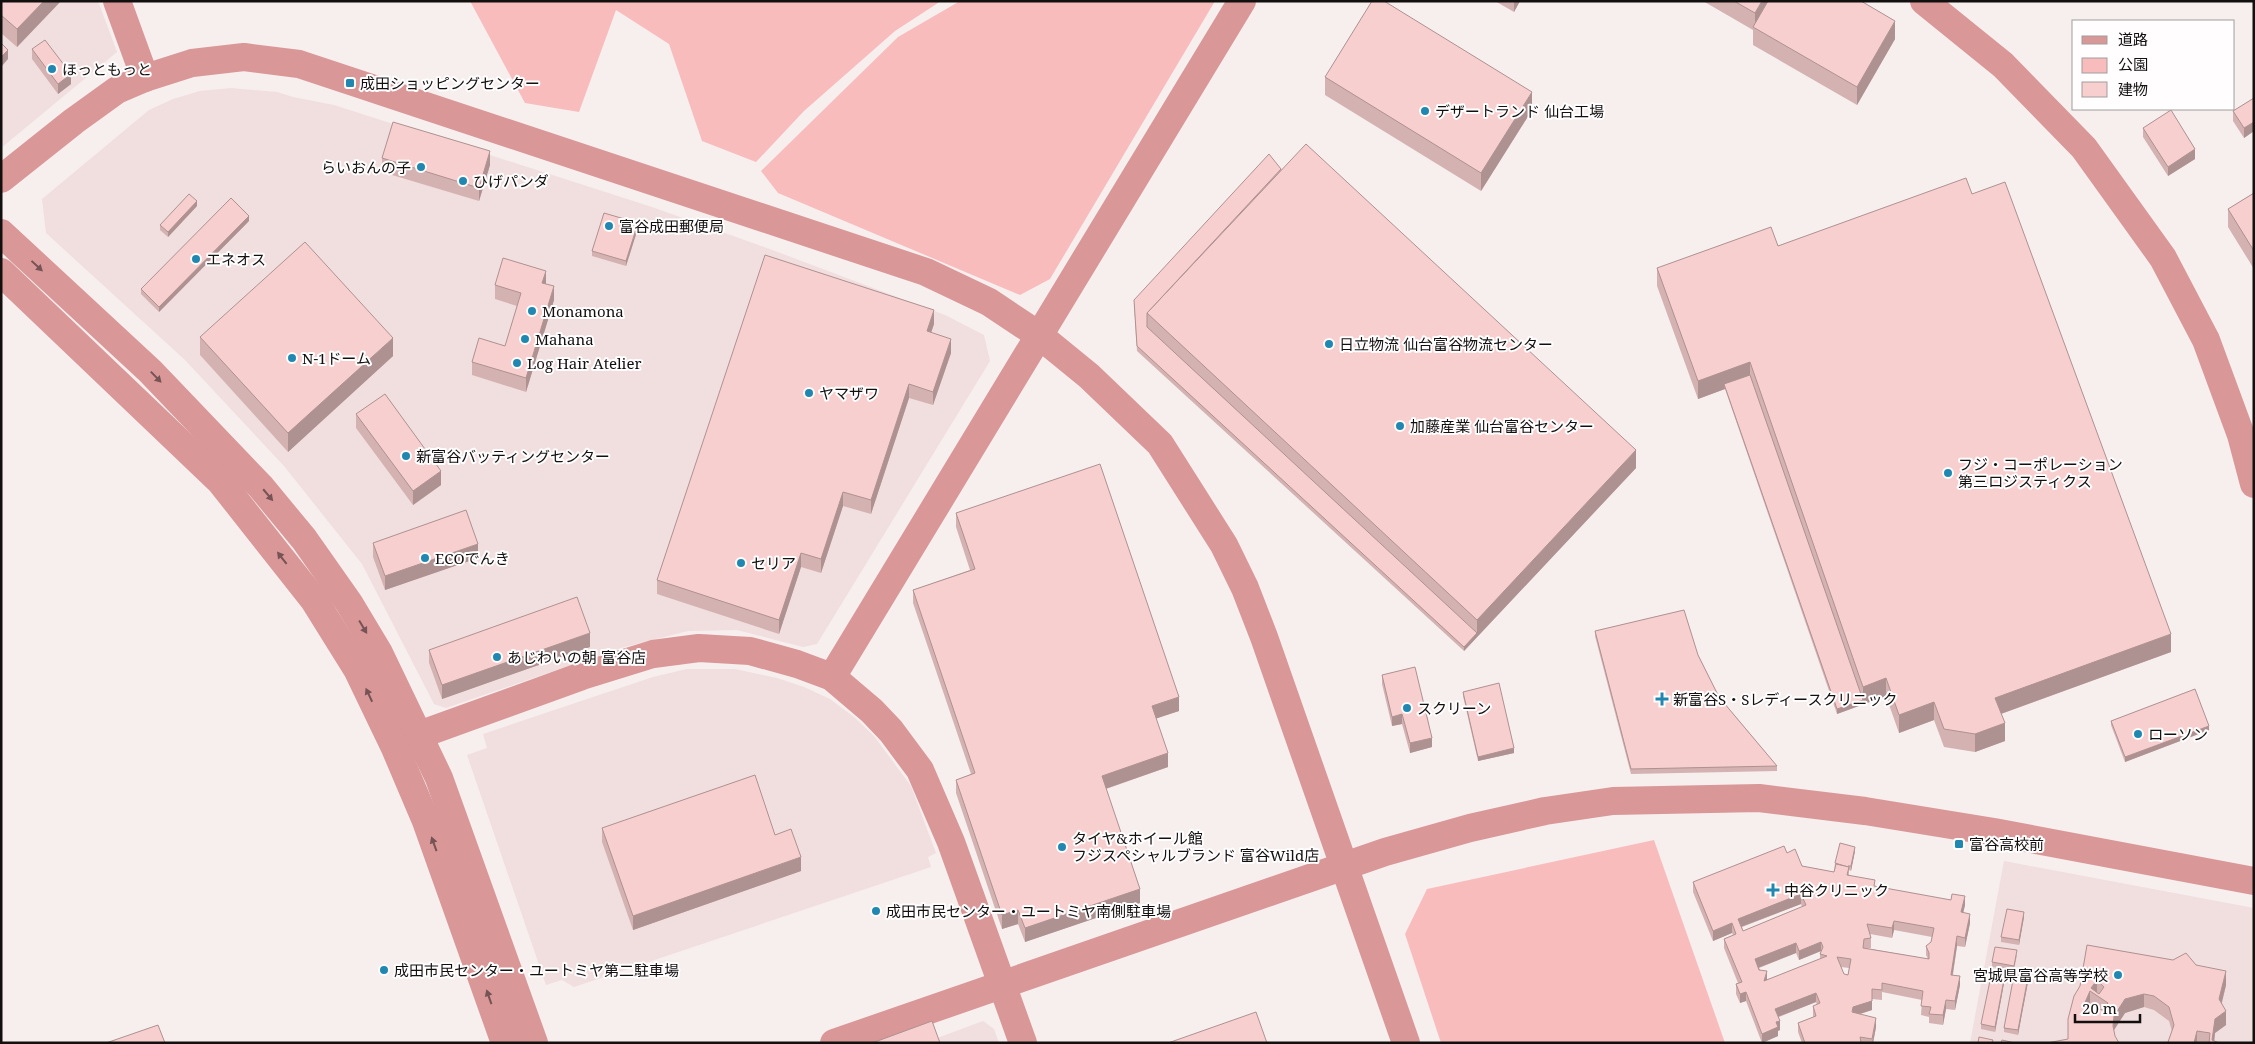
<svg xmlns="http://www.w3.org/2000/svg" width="2255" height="1044" viewBox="0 0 2255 1044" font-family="'Noto Serif','Noto Sans JP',serif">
	<rect width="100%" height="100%" fill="#f7eeee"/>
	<g fill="#f0dfde">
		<polygon points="1,1 98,1 117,52 1,148"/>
		<polygon points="231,88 277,92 293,97 334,105 652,207 767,248 945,315 984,335 990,361 817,644 803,647 737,630 688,631 621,648 446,708 434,704 362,564 284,466 185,360 46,233 42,199 149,110 173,99 200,91"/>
		<polygon points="687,669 735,669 777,678 804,687 830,699 854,717 874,736 911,786 936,853 928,857 931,867 574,987 562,980 546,985 467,755 487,748 483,734 653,677"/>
		<polygon points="2004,861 2254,908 2254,1043 1970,1043"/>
		<polygon points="983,1021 994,1029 999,1043 924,1043"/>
	</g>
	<g fill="#f9bcbd">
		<polygon points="470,1 941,1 895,31 804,111 756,162 702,141 669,44 616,10 579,112 525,103"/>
		<polygon points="960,1 1215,1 1050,279 1020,295 778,193 761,171 898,37"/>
		<polygon points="1654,840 1725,1043 1441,1043 1405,934 1427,889"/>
	</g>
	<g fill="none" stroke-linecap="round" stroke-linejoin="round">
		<g stroke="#d99798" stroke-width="28">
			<polyline points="117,1 145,78"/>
			<polyline points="1924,1 2003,65 2084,148 2163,258 2206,340 2241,435 2254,484"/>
			<polyline points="1,179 74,121 117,90 145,78 192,63 244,57 299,64 926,272 989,302 1040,336 1089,376 1160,444 1224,545 1245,588 1264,637 1406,1043"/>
			<polyline points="1,233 150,371 261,487 304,539 349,603 379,653 439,778 534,1043"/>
			<polyline points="1,272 220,481 314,600 357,669 395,748 426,821 505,1043"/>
			<polyline points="832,677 1242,1"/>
			<polyline points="419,735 582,676 653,654 699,648 750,651 797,664 832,677 872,711 891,731 920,770 951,842 1023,1043"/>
			<polyline points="834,1043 1385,852 1470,828 1545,811 1613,801 1759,798 1865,811 1994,832 2254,881"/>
		</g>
	</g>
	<g fill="#d5b2b2" fill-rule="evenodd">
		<polygon points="1,1 61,1 17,47 1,33"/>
		<polygon points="1495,1 1520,1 1514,12"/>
		<polygon points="1703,1 1861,1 1895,39 1857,105 1753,45 1753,30"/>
		<polygon points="32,49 71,84 58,94 32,59"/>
		<polygon points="1325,77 1532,110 1481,191 1325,95"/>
		<polygon points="2254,98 2254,131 2244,138 2233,121 2233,111"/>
		<polygon points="2143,128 2195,159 2168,176 2143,137"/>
		<polygon points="382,158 490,165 479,201 382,172"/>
		<polygon points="1281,169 1636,468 1464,651 1137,351 1134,305"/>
		<polygon points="2254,193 2254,269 2228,227 2228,209"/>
		<polygon points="1972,194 2171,652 2001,714 2005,741 1975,752 1944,747 1934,720 1899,733 1886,696 1837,714 1725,389 1698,399 1657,286 1657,268 1778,246"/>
		<polygon points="197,206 168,237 160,230 160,225"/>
		<polygon points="249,221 159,312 141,294 141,289"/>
		<polygon points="638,228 626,266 592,256 592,251"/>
		<polygon points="546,284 554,300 526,392 472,375 472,362 505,346 517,306 495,299 495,285"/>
		<polygon points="934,324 931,332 951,353 933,405 909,398 871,514 843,506 821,573 801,567 779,634 657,594 657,580"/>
		<polygon points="200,337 393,356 288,452 200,355"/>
		<polygon points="356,414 441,485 413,505 356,428"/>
		<polygon points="956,513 1179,711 1156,718 1168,767 1106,789 1140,903 1025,942 1018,924 1002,929 956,793 956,780 971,774 913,603 913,590 970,570 956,527"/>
		<polygon points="373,543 478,558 385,590 373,557"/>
		<polygon points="1595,631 1698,655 1719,697 1777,766 1777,771 1631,774 1595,636"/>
		<polygon points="590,647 442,699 429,663 429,650"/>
		<polygon points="1382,675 1432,747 1410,753 1402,724 1392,726 1382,684"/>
		<polygon points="1463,692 1514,753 1478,761 1463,696"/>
		<polygon points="2111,721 2209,730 2125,762 2111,725"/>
		<polygon points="602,828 801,871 633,930 602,842"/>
		<path d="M1855,851L1851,871L1849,870V875L1875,887L1965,905L1963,913L1970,923L1965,947L1957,946L1953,975L1960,985L1955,1010L1946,1009L1943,1025L1929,1023V1017L1921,1015L1922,1000L1882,992V1000L1872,999V1010L1860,1014L1876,1027L1873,1043H1802L1798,1032V1023L1813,1017V1006L1817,1005L1816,1002L1779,1017L1780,1030L1778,1031V1036L1762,1043L1746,1001L1740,1003L1736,994V984L1738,983L1724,948V939L1733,935L1732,933L1713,941L1693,892V882L1787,853L1802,866L1834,872L1835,863ZM1801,904L1802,907L1743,931L1742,927ZM1894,930L1932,937L1931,942L1926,946V955L1928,959L1866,948H1871V938L1870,934L1892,938ZM1821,951L1820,954V959L1767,980L1759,968L1796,953L1799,960ZM1841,967L1849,968L1848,975L1844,974Z"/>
		<polygon points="2024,917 2019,945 2001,942 2001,937"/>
		<path d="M2087,945L2196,965L2226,985L2222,1003L2226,1025L2215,1033L2214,1041L2219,1043H2167L2168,1042L2172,1031L2169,1021L2154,1010L2144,1007L2125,1013L2114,1030L2068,1039V1019L2080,986ZM2090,1004L2097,1009L2089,1008Z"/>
		<polygon points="2017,955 2014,970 1992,967 1992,962"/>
		<polygon points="2005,978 1995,1032 1981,1029 1981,1024"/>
		<polygon points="2028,982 2018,1035 2004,1032 2004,1028"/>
	</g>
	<g fill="#ae9191">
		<polygon points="44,1 61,1 17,47 17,29"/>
		<polygon points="1514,1 1520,1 1514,12"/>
		<polygon points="1762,1 1772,1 1755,28 1755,13"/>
		<polygon points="1895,21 1895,39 1857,105 1857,87"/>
		<polygon points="8,50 8,59 1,67 1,57"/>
		<polygon points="71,74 71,84 58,94 58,84"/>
		<polygon points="1532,92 1532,110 1481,191 1481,173"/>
		<polygon points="2254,122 2254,131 2244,138 2244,128"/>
		<polygon points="2195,149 2195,159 2168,176 2168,167"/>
		<polygon points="490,151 490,165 479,201 479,188"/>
		<polygon points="197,201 197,206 168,237 168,232"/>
		<polygon points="249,216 249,221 159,312 159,307"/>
		<polygon points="638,223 638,228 626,266 626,261"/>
		<polygon points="546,271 546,285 542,283"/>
		<polygon points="554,286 554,300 526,392 526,378"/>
		<polygon points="934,310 934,324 927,345 927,331"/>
		<polygon points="393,338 393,356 288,452 288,433"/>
		<polygon points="951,339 951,353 933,405 933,392"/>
		<polygon points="1750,362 1750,380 1724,384 1725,389 1698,399 1698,381"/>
		<polygon points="909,384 909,398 871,514 871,500"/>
		<polygon points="1636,450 1636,468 1464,651 1464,647 1477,633 1477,620"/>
		<polygon points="441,471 441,485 413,505 413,491"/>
		<polygon points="843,492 843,506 821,573 821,559"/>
		<polygon points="478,544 478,558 385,590 385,576"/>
		<polygon points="801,553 801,567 779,634 779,620"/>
		<polygon points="590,633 590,647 442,699 442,685"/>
		<polygon points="2171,634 2171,652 1995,716 1995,698"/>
		<polygon points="1886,678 1886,696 1837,714 1837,709 1863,700 1863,687"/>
		<polygon points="1179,697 1179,711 1152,720 1152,706"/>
		<polygon points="1934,702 1934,720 1899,733 1899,715"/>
		<polygon points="1402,714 1402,724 1392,726 1392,717"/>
		<polygon points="2005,723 2005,741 1975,752 1975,734"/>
		<polygon points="2209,726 2209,730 2125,762 2125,757"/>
		<polygon points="1432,738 1432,747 1410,753 1410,743"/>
		<polygon points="1514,748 1514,753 1478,761 1478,757"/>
		<polygon points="1168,753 1168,767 1102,790 1102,776"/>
		<polygon points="1855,847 1855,851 1851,871 1851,866"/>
		<polygon points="801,857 801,871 633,930 633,916"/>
		<polygon points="1140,889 1140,903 1025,942 1025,928"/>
		<polygon points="1801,894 1801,904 1738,928 1738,919"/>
		<polygon points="1965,896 1965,905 1961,922 1961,912"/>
		<polygon points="1018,910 1018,924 1002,929 1002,915"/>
		<polygon points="2024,912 2024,917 2019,945 2019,940"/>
		<polygon points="1970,914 1970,923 1965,947 1965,938"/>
		<polygon points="1894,921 1894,930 1892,938 1892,928"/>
		<polygon points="1732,923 1732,933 1713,941 1713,931"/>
		<polygon points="1957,936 1957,946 1951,984 1951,975"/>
		<polygon points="1821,942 1821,951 1799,960 1799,951"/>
		<polygon points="1796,943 1796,953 1755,969 1755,959"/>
		<polygon points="1767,971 1767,980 1764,981"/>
		<polygon points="2226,971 2226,985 2219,1013 2219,999"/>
		<polygon points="2005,974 2005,978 1995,1032 1995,1027"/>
		<polygon points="1960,976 1960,985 1955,1010 1955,1001"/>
		<polygon points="2028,977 2028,982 2018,1035 2018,1030"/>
		<polygon points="2097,980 2097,994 2091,988"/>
		<polygon points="1872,989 1872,1010 1853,1016 1852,1022 1853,1007"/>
		<polygon points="2090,991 2090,1004 2083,1021 2083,1007"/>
		<polygon points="1746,992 1746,1001 1740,1003 1740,994"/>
		<polygon points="1816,993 1816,1002 1775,1018 1775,1009"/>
		<polygon points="2144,994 2144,1007 2125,1013 2114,1030 2113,1026 2114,1016 2125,999"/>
		<polygon points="1946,1000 1946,1009 1943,1025 1943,1015"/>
		<polygon points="2226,1011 2226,1025 2215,1033 2214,1043 2212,1040 2215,1019"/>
		<polygon points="1876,1018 1876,1027 1873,1043 1872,1043"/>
		<polygon points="1780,1021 1780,1030 1778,1031 1778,1036 1762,1043 1762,1034 1776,1022"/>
		<polygon points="2197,1031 2197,1043 2194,1043"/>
	</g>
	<g fill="#f8cfcf" stroke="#ae9191" fill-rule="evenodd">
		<polygon points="1,1 44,1 17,29 1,15"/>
		<polygon points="1372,1 1384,1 1532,92 1481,173 1325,77"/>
		<polygon points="1734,1 1762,1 1755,13"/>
		<polygon points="1768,1 1861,1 1895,21 1857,87 1753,27"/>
		<polygon points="45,40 71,74 58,84 32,49"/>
		<polygon points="1,43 8,50 1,57"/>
		<polygon points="2254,98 2254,122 2244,128 2233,111"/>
		<polygon points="2171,110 2195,149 2168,167 2143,128"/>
		<polygon points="393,122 490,151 479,188 382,158"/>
		<polygon points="1306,144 1636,450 1477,620 1147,313"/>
		<polygon points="1269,154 1281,169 1147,313 1147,327 1477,633 1464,647 1137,346 1134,300"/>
		<polygon points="1966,178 1972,194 2005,182 2171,634 1995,698 2005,723 1975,734 1944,729 1934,702 1899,715 1886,678 1863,687 1750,362 1698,381 1657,268 1771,227 1778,246"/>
		<polygon points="2254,193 2254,251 2228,209"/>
		<polygon points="189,194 197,201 168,232 160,225"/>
		<polygon points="231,198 249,216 159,307 141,289"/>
		<polygon points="604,213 638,223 626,261 592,251"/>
		<polygon points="305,242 393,338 288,433 200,337"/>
		<polygon points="765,255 934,310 927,331 951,339 933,392 909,384 871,500 843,492 821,559 801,553 779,620 657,580"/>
		<polygon points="503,258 546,271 542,283 554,286 526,378 472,362 479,338 505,346 521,293 495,285"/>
		<polygon points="1750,375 1863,700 1837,709 1724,384"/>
		<polygon points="385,394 441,471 413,491 356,414"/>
		<polygon points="1100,464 1179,697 1152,706 1168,753 1102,776 1140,889 1025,928 1018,910 1002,915 956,780 975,773 913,590 975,569 956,513"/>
		<polygon points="466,510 478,544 385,576 373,543"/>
		<polygon points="577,597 590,633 442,685 429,650"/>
		<polygon points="1684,610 1698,655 1719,697 1777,766 1631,769 1595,631"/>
		<polygon points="1415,667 1432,738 1410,743 1402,714 1392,717 1382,675"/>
		<polygon points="1499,683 1514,748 1478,757 1463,692"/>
		<polygon points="2195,689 2209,726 2125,757 2111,721"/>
		<polygon points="755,775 775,835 791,829 801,857 633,916 602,828"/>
		<polygon points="1840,843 1855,847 1851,866 1848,866 1848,867 1835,863"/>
		<path d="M1784,846L1787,853L1795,849L1802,866L1834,872L1836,864L1849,867L1847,875L1875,880L1874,886L1951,900L1952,894L1965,896L1961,912L1970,914L1965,938L1957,936L1951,975L1960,976L1955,1001L1946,1000L1943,1015L1929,1014L1931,1007L1921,1006L1923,991L1882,983V990L1872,989V1001L1853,1007L1852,1012L1876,1018L1872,1039L1860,1037L1861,1042L1858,1043H1805L1798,1023L1816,1016L1813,1006L1820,1003L1816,993L1775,1009L1780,1021L1776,1022L1778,1027L1762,1034L1746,992L1740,994L1736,984L1742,982L1724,939L1736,934L1732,923L1713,931L1693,882ZM1801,894L1806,905L1743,931L1738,919ZM1894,921L1934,928L1931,942L1926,946L1929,953V959L1863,948L1864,939L1871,938L1867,924L1892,928ZM1821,942L1823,947L1820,954L1827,956L1764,981L1767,971L1759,970L1755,959L1796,943L1799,951ZM1837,957L1851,959L1848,975L1844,974Z"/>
		<polygon points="2007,909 2024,912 2019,940 2001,937"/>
		<path d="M2087,945L2173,960L2186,953L2196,965L2226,971L2219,999L2226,1011L2215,1019L2212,1040L2219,1043H2209L2210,1033L2197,1031L2194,1043H2167L2168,1042L2174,1025L2169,1007L2154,996L2144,994L2125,999L2114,1016L2113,1026L2115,1036L2119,1043H2047L2068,1039V1019L2074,996L2080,986ZM2097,980L2104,987L2099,994L2091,988ZM2090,991L2108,1003L2103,1010L2083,1007Z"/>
		<polygon points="1995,947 2017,950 2014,966 1992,962"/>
		<polygon points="1992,971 2005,974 1995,1027 1981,1024"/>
		<polygon points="2014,975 2028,977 2018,1030 2004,1028"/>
		<polygon points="1256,1012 1267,1043 1168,1043"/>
		<polygon points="932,1021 940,1043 872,1043"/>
		<polygon points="158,1025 165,1043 106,1043"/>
		<polygon points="1979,1037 1993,1040 1992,1043 1978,1043"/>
		<polygon points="2002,1040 2015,1043 2001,1043"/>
	</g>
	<defs><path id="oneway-solid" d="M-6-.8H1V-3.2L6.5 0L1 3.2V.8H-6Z" transform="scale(1.25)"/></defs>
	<g fill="#765354">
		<use href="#oneway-solid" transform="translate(37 266) rotate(43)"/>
		<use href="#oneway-solid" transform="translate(156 377) rotate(46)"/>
		<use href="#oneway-solid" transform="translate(268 495) rotate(50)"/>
		<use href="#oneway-solid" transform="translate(282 558) rotate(-128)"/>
		<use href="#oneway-solid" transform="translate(363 627) rotate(59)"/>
		<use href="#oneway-solid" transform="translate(369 695) rotate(-115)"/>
		<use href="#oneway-solid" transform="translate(434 844) rotate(-110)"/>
		<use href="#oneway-solid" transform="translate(489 997) rotate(-109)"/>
	</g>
	<g fill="#2088b0" stroke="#fffdfd" stroke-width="2">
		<circle cx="52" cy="69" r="5"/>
		<rect x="345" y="78" width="10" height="10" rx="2.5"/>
		<circle cx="1425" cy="111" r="5"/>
		<circle cx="421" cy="167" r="5"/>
		<circle cx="463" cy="181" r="5"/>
		<circle cx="609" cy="226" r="5"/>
		<circle cx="196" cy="259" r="5"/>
		<circle cx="532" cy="311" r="5"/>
		<circle cx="525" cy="339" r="5"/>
		<circle cx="1329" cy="344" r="5"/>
		<circle cx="292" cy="358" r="5"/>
		<circle cx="517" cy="363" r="5"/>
		<circle cx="809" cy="393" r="5"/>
		<circle cx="1400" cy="426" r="5"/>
		<circle cx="406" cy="456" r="5"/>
		<circle cx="1948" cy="473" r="5"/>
		<circle cx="425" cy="558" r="5"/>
		<circle cx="741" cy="563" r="5"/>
		<circle cx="497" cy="657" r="5"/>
		<path d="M1659.5 691.5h5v5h5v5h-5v5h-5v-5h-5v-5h5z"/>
		<circle cx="1407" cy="708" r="5"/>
		<circle cx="2138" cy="734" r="5"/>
		<rect x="1954" y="839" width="10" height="10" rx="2.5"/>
		<circle cx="1062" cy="847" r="5"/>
		<path d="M1770.5 882.5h5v5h5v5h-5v5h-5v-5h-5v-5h5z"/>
		<circle cx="876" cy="911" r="5"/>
		<circle cx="384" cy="970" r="5"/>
		<circle cx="2118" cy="975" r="5"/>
	</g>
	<g text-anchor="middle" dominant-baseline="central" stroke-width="4" stroke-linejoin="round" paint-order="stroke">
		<g font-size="15" fill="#120f0f" stroke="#fffdfd" text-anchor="start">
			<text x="62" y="69">ほっともっと</text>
			<text x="360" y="83">成田ショッピングセンター</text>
			<text x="1435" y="111">デザートランド 仙台工場</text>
			<text x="411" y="167" text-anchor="end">らいおんの子</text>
			<text x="473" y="181">ひげパンダ</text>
			<text x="619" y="226">富谷成田郵便局</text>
			<text x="206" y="259">エネオス</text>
			<text x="542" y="311">Monamona</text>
			<text x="535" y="339">Mahana</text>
			<text x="1339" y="344">日立物流 仙台富谷物流センター</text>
			<text x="302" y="358">N-1ドーム</text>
			<text x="527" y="363">Log Hair Atelier</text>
			<text x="819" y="393">ヤマザワ</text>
			<text x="1410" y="426">加藤産業 仙台富谷センター</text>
			<text x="416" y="456">新富谷バッティングセンター</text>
			<text x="1958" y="464">フジ・コーポレーション<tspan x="1958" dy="17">第三ロジスティクス</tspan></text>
			<text x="435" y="558">ECOでんき</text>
			<text x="751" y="563">セリア</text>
			<text x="507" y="657">あじわいの朝 富谷店</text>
			<text x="1673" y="699">新富谷S・Sレディースクリニック</text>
			<text x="1417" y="708">スクリーン</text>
			<text x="2148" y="734">ローソン</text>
			<text x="1072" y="838">タイヤ&amp;ホイール館<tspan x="1072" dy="17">フジスペシャルブランド 富谷Wild店</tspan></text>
			<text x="1969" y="844">富谷高校前</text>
			<text x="1784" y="890">中谷クリニック</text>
			<text x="886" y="911">成田市民センター・ユートミヤ南側駐車場</text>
			<text x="394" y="970">成田市民センター・ユートミヤ第二駐車場</text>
			<text x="2108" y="975" text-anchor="end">宮城県富谷高等学校</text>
		</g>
	</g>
	<rect width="2255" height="1044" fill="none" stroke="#120f0f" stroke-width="5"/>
	<rect x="2072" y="20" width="162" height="90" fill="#fffdfd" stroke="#a09e9e"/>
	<rect x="2082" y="36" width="25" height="8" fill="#d99798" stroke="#a09e9e"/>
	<text x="2118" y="45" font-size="15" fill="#120f0f">道路</text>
	<rect x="2082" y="58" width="25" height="15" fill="#f9bcbd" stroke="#a09e9e"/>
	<text x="2118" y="70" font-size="15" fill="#120f0f">公園</text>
	<rect x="2082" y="82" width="25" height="15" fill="#f8cfcf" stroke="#a09e9e"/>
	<text x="2118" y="95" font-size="15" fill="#120f0f">建物</text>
	<path d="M2075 1014v8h65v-8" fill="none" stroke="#120f0f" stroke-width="2.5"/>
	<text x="2082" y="1014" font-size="15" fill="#120f0f" stroke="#fffdfd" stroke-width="4" paint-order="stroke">20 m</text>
</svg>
